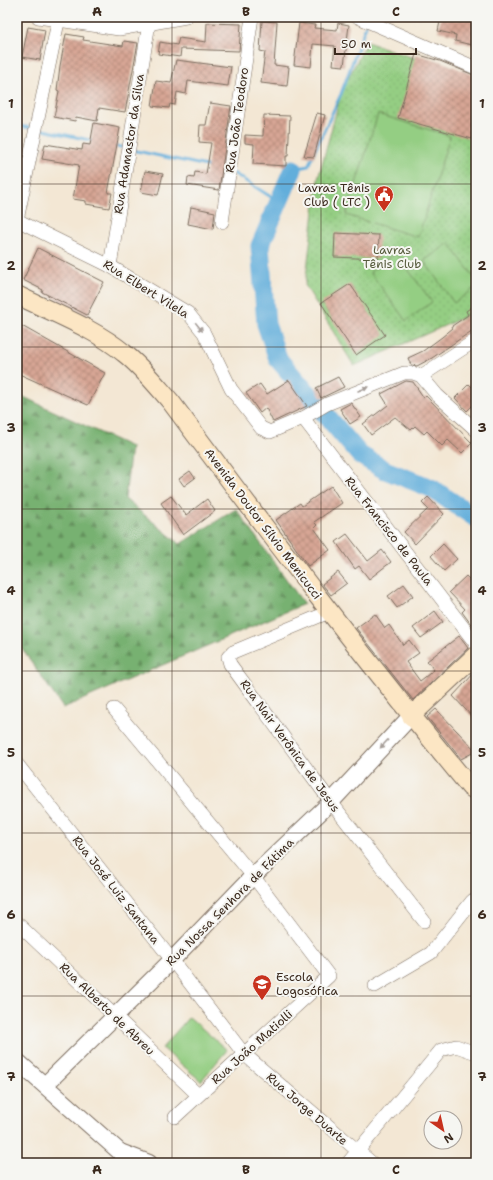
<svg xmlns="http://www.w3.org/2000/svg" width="493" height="1180" viewBox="0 0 493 1180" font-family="'Shantell Sans',sans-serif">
	<defs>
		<pattern id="grass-dots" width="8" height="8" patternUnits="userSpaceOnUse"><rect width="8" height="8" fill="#94ce83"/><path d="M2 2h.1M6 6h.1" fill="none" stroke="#80b171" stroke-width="1.8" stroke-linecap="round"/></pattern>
		<pattern id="forest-firs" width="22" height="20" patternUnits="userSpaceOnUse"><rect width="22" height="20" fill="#77b171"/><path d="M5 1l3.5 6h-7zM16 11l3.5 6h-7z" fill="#63905c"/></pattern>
		<pattern id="building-cross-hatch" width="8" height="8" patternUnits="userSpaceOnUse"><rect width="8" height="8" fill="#d7a694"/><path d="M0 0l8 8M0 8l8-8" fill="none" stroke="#b08778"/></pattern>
	</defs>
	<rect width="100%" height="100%" fill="#f6f6f2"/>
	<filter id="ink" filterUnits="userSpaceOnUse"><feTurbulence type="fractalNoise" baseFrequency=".025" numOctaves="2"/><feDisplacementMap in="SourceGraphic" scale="8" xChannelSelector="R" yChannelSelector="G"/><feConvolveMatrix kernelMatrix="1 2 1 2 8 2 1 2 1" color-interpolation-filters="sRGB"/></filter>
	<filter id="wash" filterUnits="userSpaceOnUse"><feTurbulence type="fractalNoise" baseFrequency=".012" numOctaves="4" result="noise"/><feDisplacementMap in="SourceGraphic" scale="16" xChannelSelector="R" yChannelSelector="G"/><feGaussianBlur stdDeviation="0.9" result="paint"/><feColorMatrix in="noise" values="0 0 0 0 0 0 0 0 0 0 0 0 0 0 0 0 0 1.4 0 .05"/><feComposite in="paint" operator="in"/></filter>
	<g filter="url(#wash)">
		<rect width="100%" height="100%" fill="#f3e7d4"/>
		<polygon fill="url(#grass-dots)" stroke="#687c50" points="367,42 476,79 476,309 462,318 354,366 305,285 318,179 342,90"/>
		<polygon fill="url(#forest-firs)" stroke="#596e48" points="17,394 131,447 125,499 180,544 236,509 304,604 63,708 17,641"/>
		<g fill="#94ce83" stroke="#687c50">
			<polygon points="378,114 450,136 418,237 346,215"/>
			<polygon points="449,243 476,280 476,287 454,303 424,261"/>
			<polygon points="396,253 432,302 406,321 370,272"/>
			<polygon points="189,1017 227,1050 201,1081 162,1048"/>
		</g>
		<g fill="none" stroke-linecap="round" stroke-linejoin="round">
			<g stroke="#62aedb" stroke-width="3">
				<polyline points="17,126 33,128"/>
				<polyline points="39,129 94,141"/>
				<polyline points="113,145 125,148"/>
				<polyline points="132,150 211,167"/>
				<polyline points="293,169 308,166 341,94 366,25"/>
				<polyline points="233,173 279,202"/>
			</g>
			<polyline stroke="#62aedb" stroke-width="19" points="293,169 260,246 266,324 278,359 360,455 385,470 431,488 476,518"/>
		</g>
		<g id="blocks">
			<g fill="url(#building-cross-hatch)">
				<polygon points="441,17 460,20 461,18 476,21 476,46 455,41 456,35 438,31"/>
				<polygon points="262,21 277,22 274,65 289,67 287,86 261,83 265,52 260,51"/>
				<polygon points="207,23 241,24 239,51 181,49 180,57 158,54 160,42 177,45 179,38 206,42"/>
				<polygon points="299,23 315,25 314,28 337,30 338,23 349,25 344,66 333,65 335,46 313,44 311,67 294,65"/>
				<polygon points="28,27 45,30 40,60 22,57"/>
				<polygon points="66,34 84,37 83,40 123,46 124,41 138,43 125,112 99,108 97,121 76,117 75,121 54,117 59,91 57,90 60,66"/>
				<polygon points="416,54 440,61 476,76 476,125 472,139 398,118"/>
				<polygon points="176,60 231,67 228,86 188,81 186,94 177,92 175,105 170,104 169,108 152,106 156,81 171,83"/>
				<polygon points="210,103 231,106 219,190 187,185 188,177 194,178 195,172 206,174 211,143 199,142 200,125 206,125"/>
				<polygon points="317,113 325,115 314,157 304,156"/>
				<polygon points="264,115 290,116 288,156 286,156 286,166 253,164 254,144 245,143 245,135 263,136"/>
				<polygon points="94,123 120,128 108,193 112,193 109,208 86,204 86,201 73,199 79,165 42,159 45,144 82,150 83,144 90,145"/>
				<polygon points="145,171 163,174 158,195 141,192"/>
				<polygon points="191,207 215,212 213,229 188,224"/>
				<polygon points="335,233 379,235 378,259 334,257"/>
				<polygon points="38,248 104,282 87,315 42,292 43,290 23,280"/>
				<polygon points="350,284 385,335 356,355 321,303"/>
				<polygon points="476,304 476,328 432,358 417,366 411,365 408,358 423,351 442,337 453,328 452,326 468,315 466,311"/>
				<polygon points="20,325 105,373 88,405 17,373 17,331"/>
				<polygon points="338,377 344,387 321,398 316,388"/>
				<polygon points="289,380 307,406 273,422 266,408 260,413 246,393 260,384 267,394"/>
				<polygon points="406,381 413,382 424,398 426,396 472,443 462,453 448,440 442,446 427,431 424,434 415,426 411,430 395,417 371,435 363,424 388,405 381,394"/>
				<polygon points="469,384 476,391 476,402 467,411 455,398"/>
				<polygon points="351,403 361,417 350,424 340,409"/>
				<polygon points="190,471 195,478 184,486 179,479"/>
				<polygon points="331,486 342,503 314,522 317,525 314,528 330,550 308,566 276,520 300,503 302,506"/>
				<polygon points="171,496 186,515 207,499 215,511 183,535 161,503"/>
				<polygon points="428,497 444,514 415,544 404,532 428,509 422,503"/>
				<polygon points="347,534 368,561 382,550 391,562 369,579 359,566 355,569 336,542"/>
				<polygon points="443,544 457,559 444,571 431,556"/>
				<polygon points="338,572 347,583 331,595 322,584"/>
				<polygon points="466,576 476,586 476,591 469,597 476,605 476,631 462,612 465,609 449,592"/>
				<polygon points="404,584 413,596 397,608 388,596"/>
				<polygon points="435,611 443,622 421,638 413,628"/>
				<polygon points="375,614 385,628 389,625 403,645 409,640 419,653 406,662 420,681 434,670 427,661 459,636 468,648 413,700 356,628"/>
				<polygon points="476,671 476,721 453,696"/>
				<polygon points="436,709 476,751 461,759 427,717"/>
			</g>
		</g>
	</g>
	<g filter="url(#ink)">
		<use href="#blocks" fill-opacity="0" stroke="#7b6c5e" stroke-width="1"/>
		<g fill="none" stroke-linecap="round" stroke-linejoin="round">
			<defs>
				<g id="minor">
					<polyline points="38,17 119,29 186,17"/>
					<polyline points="358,17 476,68"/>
					<polyline points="17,220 110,266 188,313 204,333 231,389 261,428 270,432 303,418 327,404 404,373 413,373 421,376 437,395 476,430"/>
					<polyline points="17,220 59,17"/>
					<polyline points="222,222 252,17"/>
					<polyline points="110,266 149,23"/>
					<polyline points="421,376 476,340"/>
					<polyline points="303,418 476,644"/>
					<polyline points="329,612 233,652 228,657 230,664 331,802 424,921"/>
					<polyline points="114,709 253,876 329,976 175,1117"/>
					<polyline points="17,764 172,960 244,1054 372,1163"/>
					<polyline points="17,923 198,1095"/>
					<polyline points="375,986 431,953 472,901 476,903"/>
					<polyline points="348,1163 441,1050 456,1046 476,1053"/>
				</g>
				<g id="tertiary">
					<polyline points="17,1061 120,1152 126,1163"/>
					<polyline points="45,1085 172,960 253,876 331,802 411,716"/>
					<polyline points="120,1152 149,1163"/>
				</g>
				<g id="secondary">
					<path d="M17,295C53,313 94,328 124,353C142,367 156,385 171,402C268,532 366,662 470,787L476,791"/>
					<polyline points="411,716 476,655"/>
				</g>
			</defs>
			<use href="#minor" stroke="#7b6c5e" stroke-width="14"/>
			<use href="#tertiary" stroke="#7b6c5e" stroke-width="18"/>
			<use href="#secondary" stroke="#7b6c5e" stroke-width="20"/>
			<use href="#minor" stroke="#fff" stroke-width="13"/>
			<use href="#tertiary" stroke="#fff" stroke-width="16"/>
			<use href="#secondary" stroke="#fce6c4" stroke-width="18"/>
		</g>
		<defs><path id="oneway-solid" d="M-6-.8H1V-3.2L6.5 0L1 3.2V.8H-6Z"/></defs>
		<g fill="#a79f9a">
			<use href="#oneway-solid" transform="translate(199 327) rotate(51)"/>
			<use href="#oneway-solid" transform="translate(363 389) rotate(-22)"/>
			<use href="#oneway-solid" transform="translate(384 744) rotate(133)"/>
		</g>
	</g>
	<path fill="none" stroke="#3b2a1e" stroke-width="1" stroke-opacity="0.55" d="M172,17V1163M321,17V1163M17,184H476M17,347H476M17,509H476M17,671H476M17,833H476M17,996H476"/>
	<defs>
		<symbol id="civic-pin" viewBox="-11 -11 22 30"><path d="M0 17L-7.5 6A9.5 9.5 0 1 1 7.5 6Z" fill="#c8321e" stroke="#f6f6f2"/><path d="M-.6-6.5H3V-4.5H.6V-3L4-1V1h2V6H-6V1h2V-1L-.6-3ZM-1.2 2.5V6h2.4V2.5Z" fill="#fff"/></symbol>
		<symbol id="school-pin" viewBox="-11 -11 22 30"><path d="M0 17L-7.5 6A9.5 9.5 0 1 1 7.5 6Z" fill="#c8321e" stroke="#f6f6f2"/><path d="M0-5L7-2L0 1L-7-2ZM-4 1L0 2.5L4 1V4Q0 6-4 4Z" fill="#fff"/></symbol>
	</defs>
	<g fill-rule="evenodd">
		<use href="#civic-pin" x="373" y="184" width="22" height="30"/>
		<use href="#school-pin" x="251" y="973" width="22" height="30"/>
	</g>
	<g text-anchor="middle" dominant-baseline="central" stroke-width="4" stroke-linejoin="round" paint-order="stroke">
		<g font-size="12" fill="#3b2a1e" stroke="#f6f6f2">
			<text transform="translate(237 120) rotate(-82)">Rua João Teodoro</text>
			<text transform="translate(129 144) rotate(-81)">Rua Adamastor da Silva</text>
			<text transform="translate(146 289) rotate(32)">Rua Elbert Vilela</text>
			<text transform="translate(263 524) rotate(53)">Avenida Doutor Sílvio Menicucci</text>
			<text transform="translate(389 531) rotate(52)">Rua Francisco de Paula</text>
			<text transform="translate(290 746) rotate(54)">Rua Nair Verônica de Jesus</text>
			<text transform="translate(116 890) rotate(52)">Rua José Luiz Santana</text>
			<text transform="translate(230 902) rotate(-45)">Rua Nossa Senhora de Fátima</text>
			<text transform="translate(107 1009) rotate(44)">Rua Alberto de Abreu</text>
			<text transform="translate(252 1047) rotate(-42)">Rua João Matiolli</text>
			<text transform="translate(307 1109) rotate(41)">Rua Jorge Duarte</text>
		</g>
		<g font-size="12" fill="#3b2a1e" stroke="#f6f6f2" text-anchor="end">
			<text x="370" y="188">Lavras Tênis<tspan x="370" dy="14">Club ( LTC )</tspan></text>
			<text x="276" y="977" text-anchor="start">Escola<tspan x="276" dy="14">Logosófica</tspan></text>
		</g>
		<g font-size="12" fill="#565b3c" stroke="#f6f6f2">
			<text x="392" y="250">Lavras<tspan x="392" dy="14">Tênis Club</tspan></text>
		</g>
	</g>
	<rect width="493" height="1180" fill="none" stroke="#f6f6f2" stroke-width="44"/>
	<g transform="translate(443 1130) rotate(146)"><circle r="19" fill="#f6f6f2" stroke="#aba49d"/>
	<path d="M0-3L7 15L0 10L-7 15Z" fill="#c8321e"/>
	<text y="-6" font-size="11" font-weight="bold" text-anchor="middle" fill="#3b2a1e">N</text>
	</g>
	<path d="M335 48v6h81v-6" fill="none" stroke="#3b2a1e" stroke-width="2"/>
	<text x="341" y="48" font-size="12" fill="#3b2a1e" stroke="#f6f6f2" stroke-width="3" paint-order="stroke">50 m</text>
	<rect x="22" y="22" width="449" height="1136" fill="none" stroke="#3b2a1e" stroke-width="1.5"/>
	<g font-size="13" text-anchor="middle" font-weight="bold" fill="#3b2a1e">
		<text x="97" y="16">A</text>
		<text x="246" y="16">B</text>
		<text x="396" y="16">C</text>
		<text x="11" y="108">1</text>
		<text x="482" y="108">1</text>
		<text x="11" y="270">2</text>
		<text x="482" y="270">2</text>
		<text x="11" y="432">3</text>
		<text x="482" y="432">3</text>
		<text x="11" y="595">4</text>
		<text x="482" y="595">4</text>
		<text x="11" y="757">5</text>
		<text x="482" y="757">5</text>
		<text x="11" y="919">6</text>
		<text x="482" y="919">6</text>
		<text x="11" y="1081">7</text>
		<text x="482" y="1081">7</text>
		<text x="97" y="1174">A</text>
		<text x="246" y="1174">B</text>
		<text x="396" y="1174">C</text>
	</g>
</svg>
